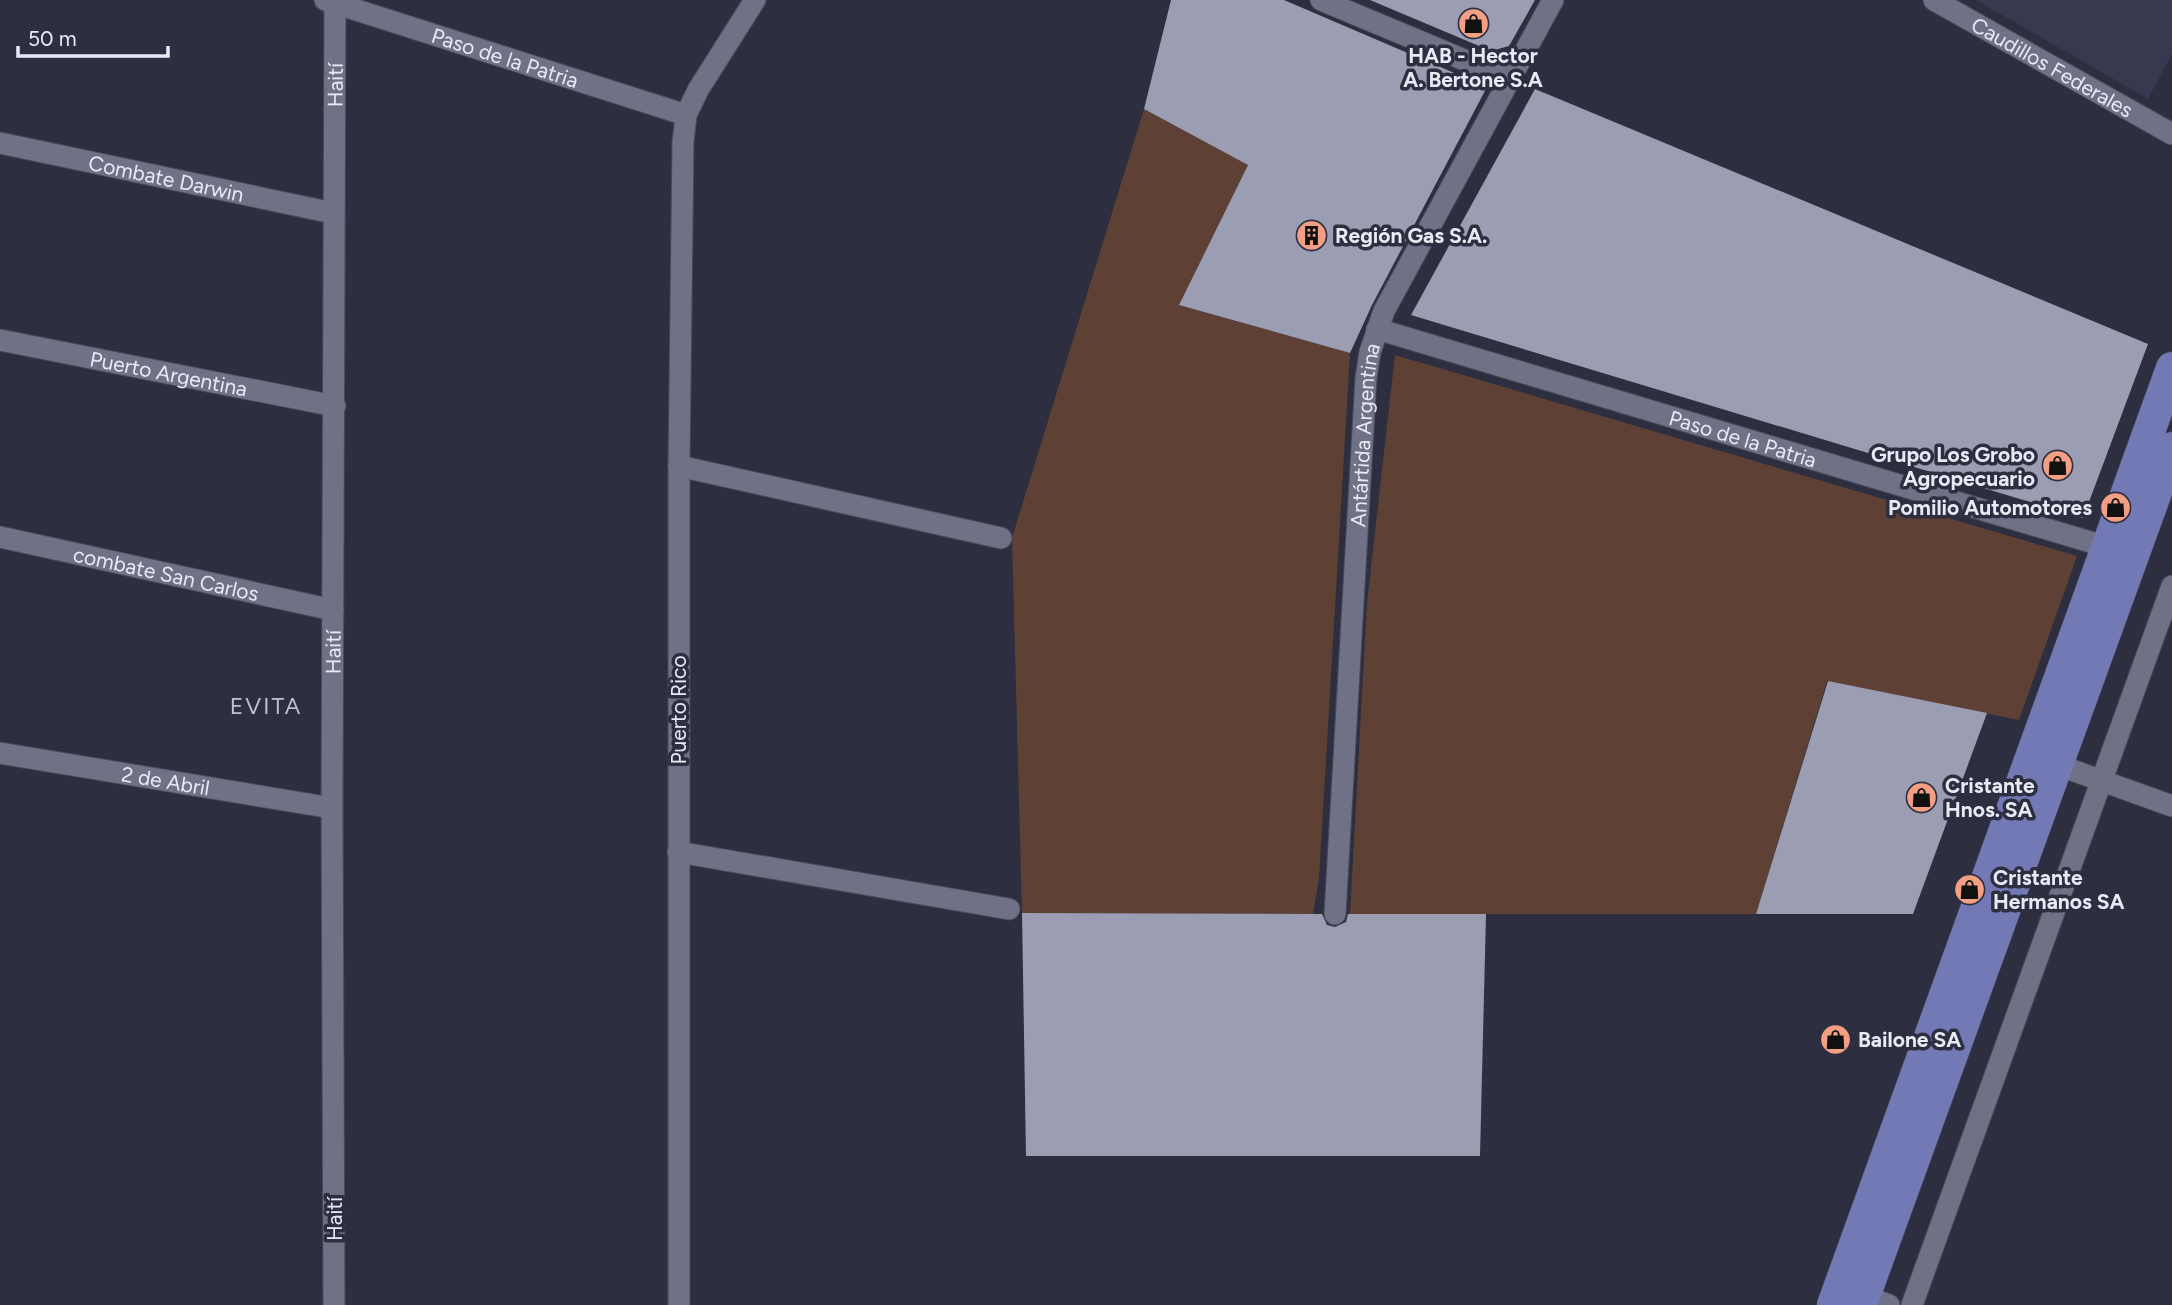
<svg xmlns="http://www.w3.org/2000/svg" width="2172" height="1305" viewBox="0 0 2172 1305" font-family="Figtree,sans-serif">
	<rect width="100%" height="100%" fill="#2d2f40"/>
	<polygon fill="#36394f" points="1976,0 2172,0 2172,54 2148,99"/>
	<g fill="#5e4035">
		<polygon points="1144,109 1248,165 1179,305 1350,353 1319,878 1313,914 1022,913 1012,538"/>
		<polygon points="1395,355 2077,556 2019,720 1827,681 1756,914 1350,914 1367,603"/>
	</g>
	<g fill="#9b9eb3">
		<polygon points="1171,0 1284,0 1487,87 1372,305 1350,353 1179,305 1248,165 1144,109"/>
		<polygon points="1370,0 1535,0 1509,46 1491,51"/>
		<polygon points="1535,89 2148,344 2083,518 1411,315"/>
		<polygon points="1828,681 1987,713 1913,914 1756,914"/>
		<polygon points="1022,913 1322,914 1327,925 1335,927 1346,922 1348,914 1486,914 1480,1156 1026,1156"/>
	</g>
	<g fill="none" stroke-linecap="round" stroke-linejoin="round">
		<defs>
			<g id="minor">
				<path id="s1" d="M325,0L686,115"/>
				<polyline points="1321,0 1510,79"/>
				<path id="s2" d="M1934,0L2172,134"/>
				<path id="s3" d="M0,143L333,213"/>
				<path id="s4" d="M1377,329L2107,547"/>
				<path id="s5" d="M0,340L335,406"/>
				<polyline points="679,466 1001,538"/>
				<path id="s6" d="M0,537L333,610"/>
				<path id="s7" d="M0,753L332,808"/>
				<polyline points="2058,765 2172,806"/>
				<polyline points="678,852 1009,909"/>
				<path id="s8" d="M1335,914L1366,378L1370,352L1384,311L1553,0"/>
				<polyline points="1864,1296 1889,1305"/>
				<path id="s9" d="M334,1305L332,808L335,3L338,0"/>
				<polyline points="679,1305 679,466 683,142 686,115 698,90 755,0"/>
				<polyline points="1912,1305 2172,586"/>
			</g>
			<g id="primary">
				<polyline points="1833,1305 2172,368"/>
				<polyline points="1861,1305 2172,448"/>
			</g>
		</defs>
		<use href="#minor" stroke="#484a58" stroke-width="23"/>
		<use href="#primary" stroke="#484a58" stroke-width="33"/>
		<use href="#minor" stroke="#6f7286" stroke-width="21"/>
		<use href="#primary" stroke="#7379b4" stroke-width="32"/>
	</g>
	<defs>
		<symbol id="shop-disc" viewBox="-11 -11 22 22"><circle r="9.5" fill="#f39f83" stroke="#2d2f40"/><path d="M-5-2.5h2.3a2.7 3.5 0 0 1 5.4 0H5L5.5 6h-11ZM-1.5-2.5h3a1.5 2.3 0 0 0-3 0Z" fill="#111"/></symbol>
		<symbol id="building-disc" viewBox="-11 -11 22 22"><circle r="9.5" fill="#f39f83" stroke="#2d2f40"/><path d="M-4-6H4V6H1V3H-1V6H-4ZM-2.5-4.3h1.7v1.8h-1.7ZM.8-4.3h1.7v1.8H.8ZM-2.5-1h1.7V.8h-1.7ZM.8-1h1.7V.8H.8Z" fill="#111"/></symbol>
	</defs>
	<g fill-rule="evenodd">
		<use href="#shop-disc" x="1456" y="6" width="35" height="35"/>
		<use href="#building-disc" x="1294" y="218" width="35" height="35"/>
		<use href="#shop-disc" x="2040" y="448" width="35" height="35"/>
		<use href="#shop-disc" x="2098" y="490" width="35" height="35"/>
		<use href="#shop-disc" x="1904" y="780" width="35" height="35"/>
		<use href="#shop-disc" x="1952" y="872" width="35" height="35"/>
		<use href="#shop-disc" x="1818" y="1022" width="35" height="35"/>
	</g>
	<g text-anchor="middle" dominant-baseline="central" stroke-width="7" stroke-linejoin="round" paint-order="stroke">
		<g font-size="21" font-weight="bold" fill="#e8eaf5" stroke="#2d2f40" text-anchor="start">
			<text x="1473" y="55" text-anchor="middle">HAB - Hector<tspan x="1473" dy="24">A. Bertone S.A</tspan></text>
			<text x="1335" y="235">Región Gas S.A.</text>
			<text x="2035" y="454" text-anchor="end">Grupo Los Grobo<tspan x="2035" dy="24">Agropecuario</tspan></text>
			<text x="2092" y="507" text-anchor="end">Pomilio Automotores</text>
			<text x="1945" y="785">Cristante<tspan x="1945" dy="24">Hnos. SA</tspan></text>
			<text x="1993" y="877">Cristante<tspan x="1993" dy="24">Hermanos SA</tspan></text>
			<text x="1858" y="1039">Bailone SA</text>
		</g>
		<g font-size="21" fill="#e8eaf5" stroke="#2d2f40">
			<text stroke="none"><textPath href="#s1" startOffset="189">Paso de la Patria</textPath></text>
			<text stroke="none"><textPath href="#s2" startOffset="136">Caudillos Federales</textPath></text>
			<text stroke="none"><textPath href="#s9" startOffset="1220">Haití</textPath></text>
			<text stroke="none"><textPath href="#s3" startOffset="170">Combate Darwin</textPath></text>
			<text stroke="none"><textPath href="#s5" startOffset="172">Puerto Argentina</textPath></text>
			<text stroke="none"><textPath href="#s8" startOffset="480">Antártida Argentina</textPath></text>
			<text stroke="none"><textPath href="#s4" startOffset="382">Paso de la Patria</textPath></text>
			<text stroke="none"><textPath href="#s6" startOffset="170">combate San Carlos</textPath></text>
			<text stroke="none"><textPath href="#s9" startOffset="653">Haití</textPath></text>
			<text transform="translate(678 710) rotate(-90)">Puerto Rico</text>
			<text stroke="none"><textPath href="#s7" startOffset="168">2 de Abril</textPath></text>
			<text transform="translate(334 1219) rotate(-90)">Haití</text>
		</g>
		<g font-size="23" letter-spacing="2" fill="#bcc0d6" stroke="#2d2f40">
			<text x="266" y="706">EVITA</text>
		</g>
	</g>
	<path d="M18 46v10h150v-10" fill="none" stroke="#e8eaf5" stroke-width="3.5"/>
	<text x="28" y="46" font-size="21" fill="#e8eaf5" stroke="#2d2f40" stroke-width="5" paint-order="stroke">50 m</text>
</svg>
